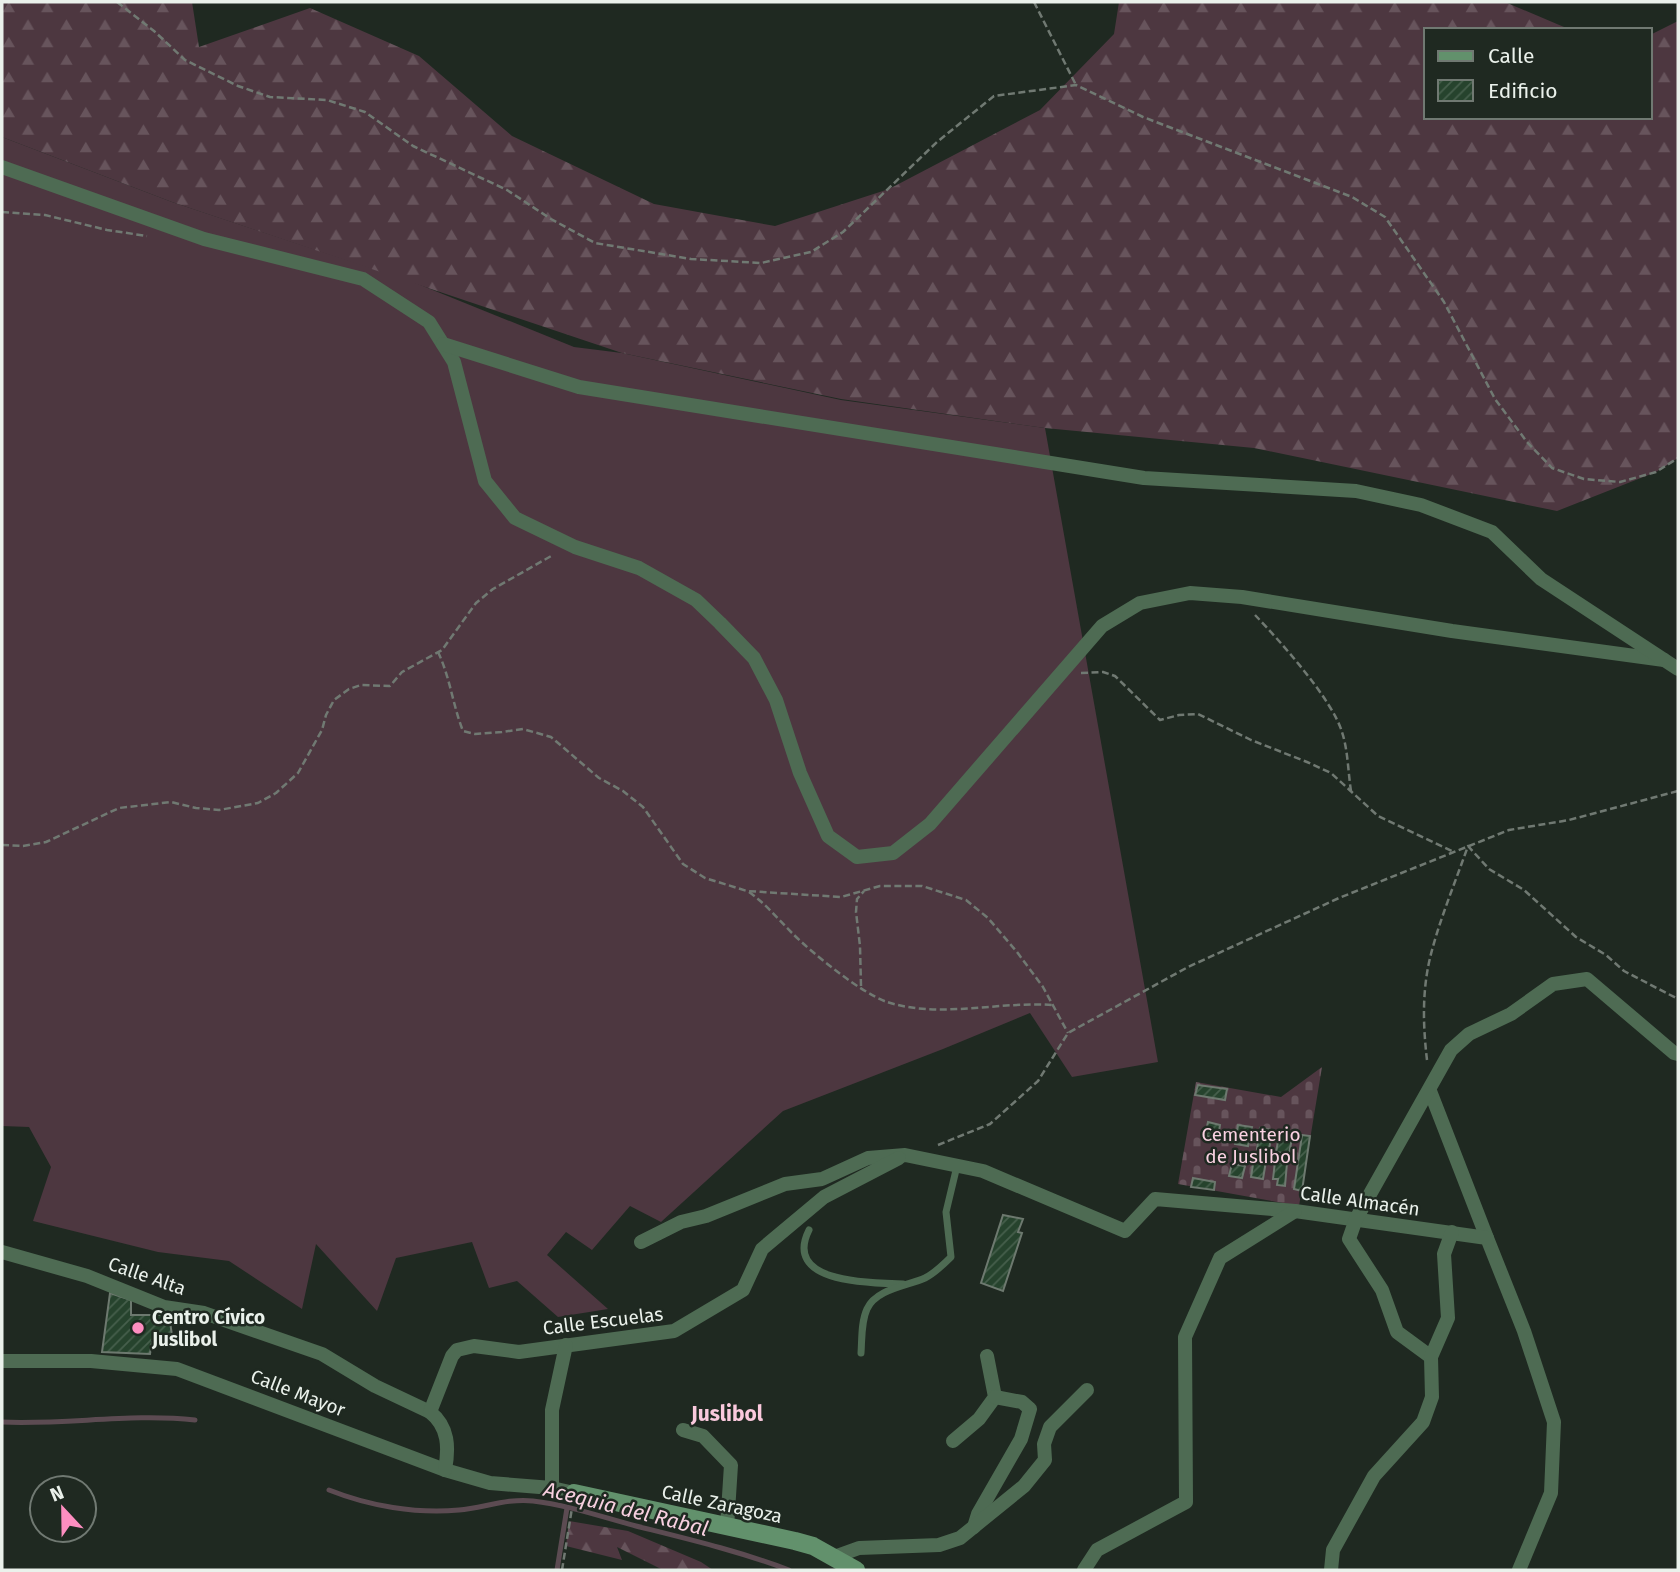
<svg xmlns="http://www.w3.org/2000/svg" width="1680" height="1572" viewBox="0 0 1680 1572" font-family="'Fira Sans',sans-serif">
	<defs>
		<pattern id="forest-firs" width="22" height="20" patternUnits="userSpaceOnUse" patternTransform="scale(1.75)"><rect width="22" height="20" fill="#4d3740"/><path d="M5 1l3.5 6h-7zM16 11l3.5 6h-7z" fill="#67545c"/></pattern>
		<pattern id="cemetery-stones" width="16" height="16" patternUnits="userSpaceOnUse" patternTransform="scale(1.75)"><rect width="16" height="16" fill="#4d3740"/><path d="M2 7V4a2 2 0 0 1 4 0v3zM10 15v-3a2 2 0 0 1 4 0v3z" fill="#67545c"/></pattern>
		<pattern id="building-hatch" width="6" height="6" patternUnits="userSpaceOnUse" patternTransform="scale(1.75)"><rect width="6" height="6" fill="#26432d"/><path d="M-1 1l2-2M0 6l6-6M5 7l2-2" fill="none" stroke="#465f4c"/></pattern>
	</defs>
	<rect width="100%" height="100%" fill="#1f2921"/>
	<polygon fill="#4d3740" points="2,137 172,202 413,282 574,347 622,353 841,400 1045,428 1158,1062 1072,1077 1030,1013 943,1049 783,1111 661,1222 630,1206 592,1250 566,1232 547,1255 608,1309 558,1317 517,1281 489,1288 472,1242 396,1258 377,1311 316,1244 302,1309 229,1261 158,1252 33,1221 51,1167 29,1127 2,1126"/>
	<g fill="url(#forest-firs)">
		<polygon points="2,2 192,2 199,47 310,8 419,56 512,136 654,204 775,226 889,189 1040,110 1114,34 1119,2 1505,2 1571,30 1426,30 1426,117 1650,117 1650,35 1678,21 1678,458 1656,472 1557,511 1254,448 1045,428 841,399 622,353 172,202 2,137"/>
		<polygon points="569,1521 628,1531 701,1562 713,1570 663,1570 617,1547 622,1560 566,1546"/>
	</g>
	<polygon fill="url(#cemetery-stones)" points="1322,1067 1299,1206 1178,1184 1196,1082 1281,1097"/>
	<g fill="none" stroke-linecap="round" stroke-linejoin="round">
		<g stroke="#5c4b52" stroke-width="5">
			<path d="M2,1422C66,1425 131,1413 195,1420"/>
			<path d="M329,1490C369,1506 416,1514 459,1510C483,1508 508,1498 533,1501C568,1505 602,1517 636,1526C688,1539 739,1551 789,1570"/>
			<polyline points="557,1570 567,1508"/>
		</g>
	</g>
	<g fill="url(#building-hatch)" stroke="#6d796f" stroke-width="2">
		<polygon points="1198,1085 1227,1089 1225,1100 1195,1095"/>
		<polygon points="1208,1122 1220,1125 1218,1138 1205,1136"/>
		<polygon points="1238,1125 1252,1127 1248,1146 1235,1144"/>
		<polygon points="1260,1128 1272,1130 1269,1151 1257,1149"/>
		<polygon points="1280,1131 1293,1133 1289,1154 1276,1152"/>
		<polygon points="1302,1135 1310,1136 1302,1191 1294,1189"/>
		<polygon points="1254,1158 1266,1161 1263,1179 1251,1177"/>
		<polygon points="1275,1162 1287,1163 1285,1186 1277,1185 1278,1179 1273,1179"/>
		<polygon points="1232,1164 1245,1166 1242,1178 1229,1176"/>
		<polygon points="1193,1178 1215,1182 1214,1190 1191,1187"/>
		<polygon points="1003,1215 1023,1219 1018,1232 1022,1233 1003,1291 981,1283"/>
		<polygon points="110,1293 131,1300 131,1315 169,1315 173,1342 152,1342 150,1354 102,1352"/>
	</g>
	<g fill="none" stroke-linecap="round" stroke-linejoin="round">
		<g stroke="#707972" stroke-width="2.5" stroke-dasharray="7 3.5" stroke-linecap="butt">
			<polyline points="117,2 154,31 185,60 238,86 270,97 327,100 365,112 413,146 507,190 551,219 595,243 691,259 761,263 811,252 843,232 937,142 994,96 1076,85 1143,117 1352,197 1385,217 1444,302 1495,399 1527,442 1552,468 1584,479 1620,482 1656,472 1678,458"/>
			<polyline points="1034,2 1076,85"/>
			<polyline points="2,212 45,215 107,230 147,236"/>
			<path d="M1255,615C1280,641 1332,699 1342,732C1348,750 1348,772 1351,791"/>
			<path d="M438,652C450,677 453,706 463,731L475,734L502,732L523,729L551,737L599,778L623,791L643,807L683,864L705,878L747,891L841,897L880,886H922L966,900L988,918L1017,952L1043,987L1068,1033"/>
			<polyline points="1081,673 1103,672 1115,676 1160,720 1179,715 1198,714 1251,740 1307,762 1331,773 1378,816 1454,852"/>
			<polyline points="2,845 23,846 46,842 119,808 171,802 196,808 219,810 258,803 276,793 298,773 322,730 326,715 334,700 349,689 361,685 390,686 402,672 442,650 476,603 493,589 553,555"/>
			<path d="M749,892C766,904 778,919 792,933C812,953 861,993 887,1002C940,1019 999,1001 1053,1005"/>
			<polyline points="861,986 860,946 856,912 857,899 864,891"/>
			<path d="M1427,1060C1423,1026 1422,992 1430,958C1439,921 1455,883 1468,846L1489,869L1524,890L1576,937L1606,955L1624,971L1678,999"/>
			<polyline points="938,1145 990,1124 1038,1081 1068,1033 1188,967 1339,898 1509,830 1569,820 1678,791"/>
			<polyline points="562,1570 572,1508"/>
		</g>
		<g stroke="#4e6b53" stroke-width="7">
			<path d="M809,1230C782,1284 872,1283 903,1284"/>
			<path d="M861,1353C862,1339 861,1322 867,1309C876,1289 907,1286 925,1278C935,1273 943,1265 951,1257L946,1212L957,1166"/>
		</g>
		<g stroke="#4e6b53" stroke-width="14">
			<polyline points="2,167 204,239 363,279 429,322 454,362 485,481 515,518 575,547 639,568 696,600 720,623 754,658 776,700 800,773 828,836 857,857 893,853 930,824 1102,626 1140,603 1190,593 1242,597 1452,631 1664,660"/>
			<polyline points="443,344 579,387 1144,478 1356,491 1421,505 1492,532 1541,579 1678,669"/>
			<polyline points="1430,1091 1487,1238"/>
			<polyline points="641,1242 681,1222 706,1216 785,1184 822,1179 868,1158 905,1155 983,1171 1125,1231 1155,1199 1295,1211 1487,1238 1524,1331 1554,1422 1551,1493 1519,1570"/>
			<polyline points="2,1252 87,1276 164,1307 204,1313 322,1354 375,1386 430,1412"/>
			<polyline points="1431,1357 1397,1332 1382,1290 1349,1239 1356,1219 1451,1050 1469,1034 1511,1014 1553,984 1587,979 1674,1053 1678,1054"/>
			<polyline points="2,1361 91,1361 177,1369 445,1470 490,1483 552,1488 574,1493"/>
			<polyline points="683,1430 703,1436 731,1465 727,1527"/>
			<polyline points="953,1441 979,1419 995,1397 987,1356"/>
			<path d="M445,1470C449,1448 449,1427 430,1412L452,1356L457,1350L474,1346L519,1352L674,1331L743,1290L762,1249L824,1197L899,1158"/>
			<polyline points="552,1488 552,1410 566,1345"/>
			<polyline points="974,1527 978,1514 1021,1439 1030,1409 1022,1402 995,1397"/>
			<polyline points="834,1557 859,1548 939,1545 960,1538 1024,1486 1045,1460 1044,1444 1050,1427 1087,1390"/>
			<polyline points="1084,1570 1097,1550 1186,1502 1185,1337 1220,1258 1295,1211"/>
			<polyline points="1331,1570 1333,1550 1374,1476 1423,1422 1432,1397 1431,1357 1448,1318 1444,1254 1452,1232"/>
		</g>
		<polyline stroke="#62916c" stroke-width="18" points="574,1493 795,1541 813,1546 856,1570"/>
	</g>
	<circle fill="#fd8ec0" stroke="#1f2921" stroke-width="2.5" cx="138" cy="1328" r="7"/>
	<g text-anchor="middle" dominant-baseline="central" stroke-width="5" stroke-linejoin="round" paint-order="stroke">
		<g font-size="19" fill="#f9d1e1" stroke="#1f2921">
			<text x="1251" y="1134">Cementerio<tspan x="1251" dy="22">de Juslibol</tspan></text>
		</g>
		<g font-size="19" fill="#eaf1eb" stroke="#1f2921">
			<text transform="translate(1360 1201) rotate(8)">Calle Almacén</text>
			<text transform="translate(147 1276) rotate(19)">Calle Alta</text>
			<text transform="translate(603 1321) rotate(-7)">Calle Escuelas</text>
			<text transform="translate(298 1393) rotate(21)">Calle Mayor</text>
			<text transform="translate(722 1504) rotate(12)">Calle Zaragoza</text>
		</g>
		<g font-size="19" font-weight="bold" fill="#eaf1eb" stroke="#1f2921" text-anchor="start">
			<text x="152" y="1317">Centro Cívico<tspan x="152" dy="22">Juslibol</tspan></text>
		</g>
		<g font-size="21" font-weight="bold" fill="#fac9dd" stroke="#1f2921">
			<text x="727" y="1414">Juslibol</text>
		</g>
		<g font-size="21" font-style="italic" fill="#f8d0e0" stroke="#1f2921">
			<text transform="translate(626 1509) rotate(14)">Acequia del Rabal</text>
		</g>
	</g>
	<rect width="1680" height="1572" fill="none" stroke="#eaf1eb" stroke-width="7"/>
	<rect x="1424" y="28" width="228" height="91" fill="#1f2921" stroke="#707972" stroke-width="2"/>
	<rect x="1438" y="51" width="35" height="10" fill="#62916c" stroke="#707972" stroke-width="2"/>
	<text x="1488" y="63" font-size="21" fill="#eaf1eb">Calle</text>
	<rect x="1438" y="80" width="35" height="21" fill="url(#building-hatch)" stroke="#707972" stroke-width="2"/>
	<text x="1488" y="98" font-size="21" fill="#eaf1eb">Edificio</text>
	<g transform="translate(63 1509) rotate(338)"><circle r="33" fill="#1f2921" stroke="#707972" stroke-width="2"/>
	<path d="M0-5L12 26L0 18L-12 26Z" fill="#fd8ec0"/>
	<text y="-10" font-size="19" font-weight="bold" text-anchor="middle" fill="#eaf1eb">N</text>
	</g>
</svg>
